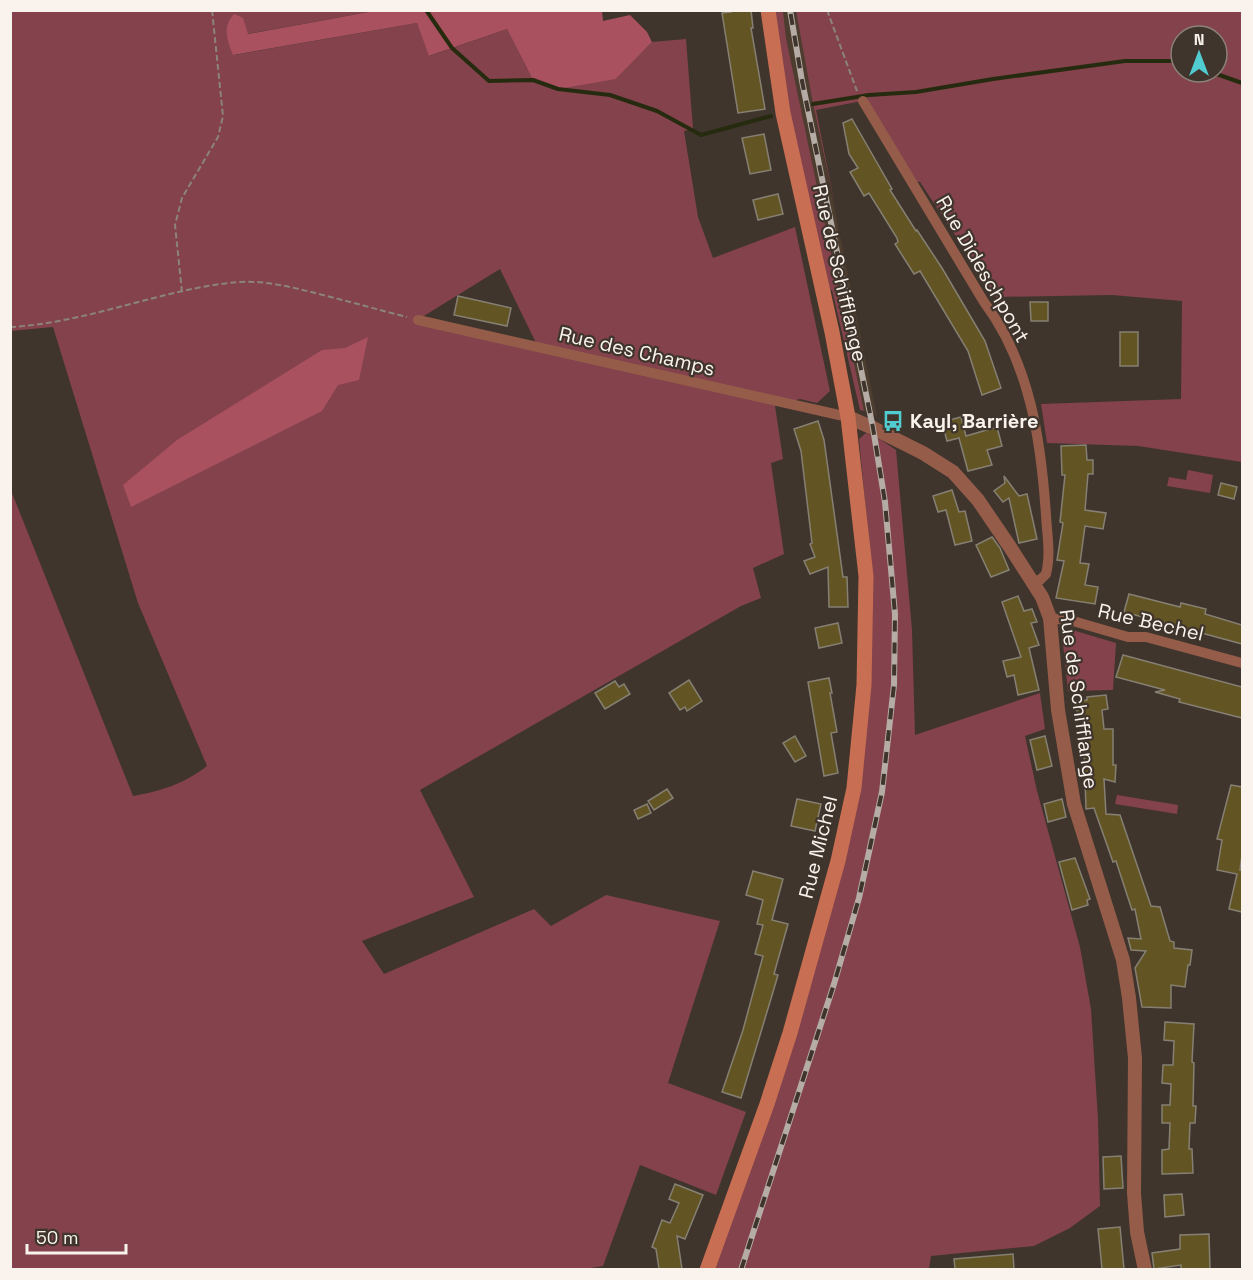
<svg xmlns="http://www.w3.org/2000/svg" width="1253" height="1280" viewBox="0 0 1253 1280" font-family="'Space Grotesk',sans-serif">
	<rect width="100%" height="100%" fill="#3f352c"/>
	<polygon fill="#4c3d2f" points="783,11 796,11 813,104 877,416 864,411 786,38"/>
	<g fill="#83424c" fill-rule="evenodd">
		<path d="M11,11H374L247,34L234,55L417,23L430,56L507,29L533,80L616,79L652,42L686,39L693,129L684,131L698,217L713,258L795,227L830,391L817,403L800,399L775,406L783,459L771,463L784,554L753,568L761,598L741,606L420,790L474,897L362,941L384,974L534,909L551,926L606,895L720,921L668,1083L746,1112L716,1195L640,1165L603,1266L585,1269H11L10,488L133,796C161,791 184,784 207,766L138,603L53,327L11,331ZM500,269L538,347L419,319Z"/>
		<polygon points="768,11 783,11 786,38 864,411 860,410 832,290 822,291"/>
		<path d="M796,11H1242V462L1138,446L1047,443L1041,404L1181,399L1182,301L1112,295L996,297L920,182L911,181L862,101L816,110L836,211L813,104ZM1181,36H1217V72H1181Z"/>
		<polygon points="866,433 881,440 896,450 912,630 915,735 1040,693 1045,729 1025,736 1037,791 1080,947 1091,1009 1098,1119 1100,1206 1070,1228 1034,1246 931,1256 929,1269 714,1270 855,809 873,586 859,439"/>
		<polygon points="1188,470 1213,475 1210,493 1167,486 1169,477 1186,480"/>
		<polygon points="1069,629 1116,643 1113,690 1068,691 1062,635"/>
		<polygon points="1117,795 1178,805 1177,814 1115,804"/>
	</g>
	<g fill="#aa5160">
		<path d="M602,11L603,21L630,15L647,32L652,42L616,79L558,89L533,80L507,29L429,56L417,23L233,55C227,40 222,27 234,14L243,18L248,34L374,11Z"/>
		<polygon points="368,337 359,380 338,385 322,411 131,507 123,485 177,440 322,350 345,348"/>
	</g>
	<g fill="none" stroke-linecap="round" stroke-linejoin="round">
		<g stroke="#262b0f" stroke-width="4">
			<polyline points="426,10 452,48 489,81 533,80 558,89 610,95 657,111 701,135 771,116"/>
			<polyline points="1211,72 1242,83"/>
			<polyline points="813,104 869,95 916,92 993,79 1125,61 1181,61"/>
		</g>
	</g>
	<g fill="#635423" stroke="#858073" stroke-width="1.5">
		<polygon points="731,10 751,10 753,28 751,28 765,109 738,113 722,13 731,12"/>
		<polygon points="852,119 892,189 890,190 916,231 917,230 942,268 985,341 1001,388 982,395 968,351 920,271 914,274 895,244 898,242 897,238 869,193 864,196 850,172 858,168 849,154 843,123"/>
		<polygon points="764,134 771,170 750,174 742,138"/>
		<polygon points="778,194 783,214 758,220 753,200"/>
		<polygon points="458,296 511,308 507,326 454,315"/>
		<polygon points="1030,302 1048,302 1048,321 1031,321"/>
		<rect x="1120" y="332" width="18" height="34"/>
		<polygon points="961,417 966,436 997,427 1002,446 987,450 992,465 968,471 959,438 947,441 942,422"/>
		<polygon points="818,421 824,440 843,577 847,577 848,607 829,607 828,567 810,574 804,561 815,557 810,544 812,543 801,451 794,429"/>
		<polygon points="1086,445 1087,460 1093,460 1093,474 1088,474 1085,510 1106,513 1103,529 1085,526 1080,563 1089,564 1085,585 1098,587 1095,604 1056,598 1064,561 1057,560 1063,523 1060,522 1065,475 1062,475 1061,446"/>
		<polygon points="1004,476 1019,496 1027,494 1037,539 1019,543 1009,498 1003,502 994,491 1005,483"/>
		<polygon points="1221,483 1237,487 1234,499 1218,495"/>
		<polygon points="952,490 959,512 965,511 972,541 955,545 946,510 938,512 933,496"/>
		<polygon points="992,537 1000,548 1009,570 991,577 976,545"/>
		<polygon points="1129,594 1180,607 1181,603 1206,609 1205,614 1242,625 1242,644 1124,612"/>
		<polygon points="1018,596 1024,611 1032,609 1037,622 1031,623 1039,645 1029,648 1039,690 1018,695 1014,675 1007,677 1003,661 1021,657 1002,602"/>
		<polygon points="838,623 842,643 819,648 815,628"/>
		<polygon points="1123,655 1242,687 1242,718 1179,702 1180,699 1155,692 1165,690 1116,677"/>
		<polygon points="829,678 832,693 830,693 837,732 831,733 838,773 824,776 808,682"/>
		<polygon points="689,680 702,701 687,711 685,707 680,710 669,693"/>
		<polygon points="615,681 619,687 624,684 630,694 605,709 595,693"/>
		<polygon points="1106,695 1108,709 1102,710 1104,729 1113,729 1113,765 1116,765 1115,782 1104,779 1106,814 1120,815 1151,906 1160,907 1170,941 1174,942 1174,948 1192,950 1190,965 1188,965 1185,987 1171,985 1171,1008 1142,1007 1135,968 1146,951 1131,950 1128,938 1141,939 1135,909 1132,910 1116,861 1113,862 1094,808 1086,809 1083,720 1078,721 1076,701 1087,700 1087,697"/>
		<polygon points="795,736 806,756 795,762 783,743"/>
		<polygon points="1045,736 1052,766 1037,770 1030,740"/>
		<polygon points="1231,785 1242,787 1242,855 1240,870 1242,870 1242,912 1229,909 1237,874 1217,870 1222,840 1217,839"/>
		<polygon points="667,789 673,798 654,810 648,801"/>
		<polygon points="797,799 821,804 815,831 791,826"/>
		<polygon points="1062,799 1066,817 1048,822 1044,804"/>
		<polygon points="647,804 651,813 638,819 634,810"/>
		<polygon points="1075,858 1090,899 1087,900 1088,905 1072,910 1059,862"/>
		<polygon points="753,871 783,879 772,920 788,924 774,974 778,975 773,992 741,1098 722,1092 743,1030 763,956 755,954 763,925 757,924 763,900 746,895"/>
		<polygon points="1165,1022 1194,1024 1192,1062 1194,1063 1193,1106 1196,1106 1195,1123 1190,1123 1189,1149 1192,1149 1193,1173 1162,1174 1162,1150 1169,1149 1170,1123 1162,1123 1162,1105 1170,1105 1171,1084 1162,1083 1163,1065 1173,1065 1174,1041 1164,1040"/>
		<polygon points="1121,1156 1123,1188 1104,1189 1103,1157"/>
		<polygon points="675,1184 703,1195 685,1239 677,1236 682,1269 659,1269 656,1249 652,1247 662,1220 670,1223 679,1203 669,1199"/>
		<polygon points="1182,1194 1184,1215 1165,1217 1164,1195"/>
		<polygon points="1120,1227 1124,1269 1102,1269 1098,1229"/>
		<polygon points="1209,1234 1210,1269 1181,1269 1181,1265 1154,1269 1152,1253 1180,1249 1180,1235"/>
		<polygon points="1013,1254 1014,1269 955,1269 954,1259"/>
	</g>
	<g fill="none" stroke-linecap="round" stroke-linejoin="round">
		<g stroke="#8c837c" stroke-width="2" stroke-dasharray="6 3" stroke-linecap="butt">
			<polyline points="827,10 857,91"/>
			<polyline points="182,292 175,225 182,198 218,137 223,116 212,10"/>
			<path d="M10,327C88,323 161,289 238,282C269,280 298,289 327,296C354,303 380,310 407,317"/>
		</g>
		<g stroke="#955c4a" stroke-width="10">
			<path d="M863,101L984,302C1030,363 1041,440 1046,515C1047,534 1051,555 1046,574L1040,580L1032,581"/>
			<polyline points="418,320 848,417"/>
			<polyline points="1050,618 1073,621 1128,637 1146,637 1242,663"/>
		</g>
		<polyline stroke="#955c4a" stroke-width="14" points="848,417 873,428 923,453 953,472 978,500 1010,547 1042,597 1050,618 1058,710 1074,804 1123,960 1129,998 1135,1058 1134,1193 1137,1232 1145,1270"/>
		<polyline stroke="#c86e52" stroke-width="15" points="707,1270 767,1104 790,1033 838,861 854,788 864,685 866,576 848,417 832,332 783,113 768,10"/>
		<defs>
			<polyline id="rail" points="741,1270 834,984 859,898 882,792 894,685 895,614 885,502 873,428 802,81 790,10"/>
		</defs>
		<use href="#rail" stroke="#b4aca5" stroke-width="6"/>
		<use href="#rail" stroke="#3f352c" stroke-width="4" stroke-dasharray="11" stroke-linecap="butt"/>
	</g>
	<defs>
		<symbol id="bus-bare" viewBox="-9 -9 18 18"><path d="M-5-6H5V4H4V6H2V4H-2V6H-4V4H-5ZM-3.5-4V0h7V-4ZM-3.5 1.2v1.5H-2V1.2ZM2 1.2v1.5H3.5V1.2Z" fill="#51ccd1" stroke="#3f352c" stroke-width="2.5" paint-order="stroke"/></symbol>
	</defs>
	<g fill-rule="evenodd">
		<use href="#bus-bare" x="878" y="406" width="30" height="30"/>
	</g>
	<g text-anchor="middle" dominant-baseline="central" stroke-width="4.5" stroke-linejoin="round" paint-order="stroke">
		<g font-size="20" fill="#faf3ed" stroke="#3f352c">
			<text transform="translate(983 269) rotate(60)">Rue Dideschpont</text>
			<text transform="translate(840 273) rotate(77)">Rue de Schifflange</text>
			<text transform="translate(637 351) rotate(13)">Rue des Champs</text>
			<text transform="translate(1151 622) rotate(13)">Rue Bechel</text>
			<text transform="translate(1079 699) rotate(82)">Rue de Schifflange</text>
			<text transform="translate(818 847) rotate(-76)">Rue Michel</text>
		</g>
		<g font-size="20" font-weight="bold" fill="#faf3ed" stroke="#3f352c" text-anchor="start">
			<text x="910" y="421">Kayl, Barrière</text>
		</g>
	</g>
	<rect width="1253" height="1280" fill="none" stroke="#faf3ed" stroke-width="24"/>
	<g transform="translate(1199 54)"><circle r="28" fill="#3f352c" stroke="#8a8179" stroke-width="1.5"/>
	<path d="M0-4.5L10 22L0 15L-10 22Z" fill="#51ccd1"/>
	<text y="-9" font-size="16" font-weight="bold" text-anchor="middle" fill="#faf3ed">N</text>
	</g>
	<path d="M27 1244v9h99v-9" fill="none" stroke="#faf3ed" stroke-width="3"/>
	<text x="36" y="1244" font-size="18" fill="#faf3ed" stroke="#3f352c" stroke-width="4.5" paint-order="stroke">50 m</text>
</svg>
